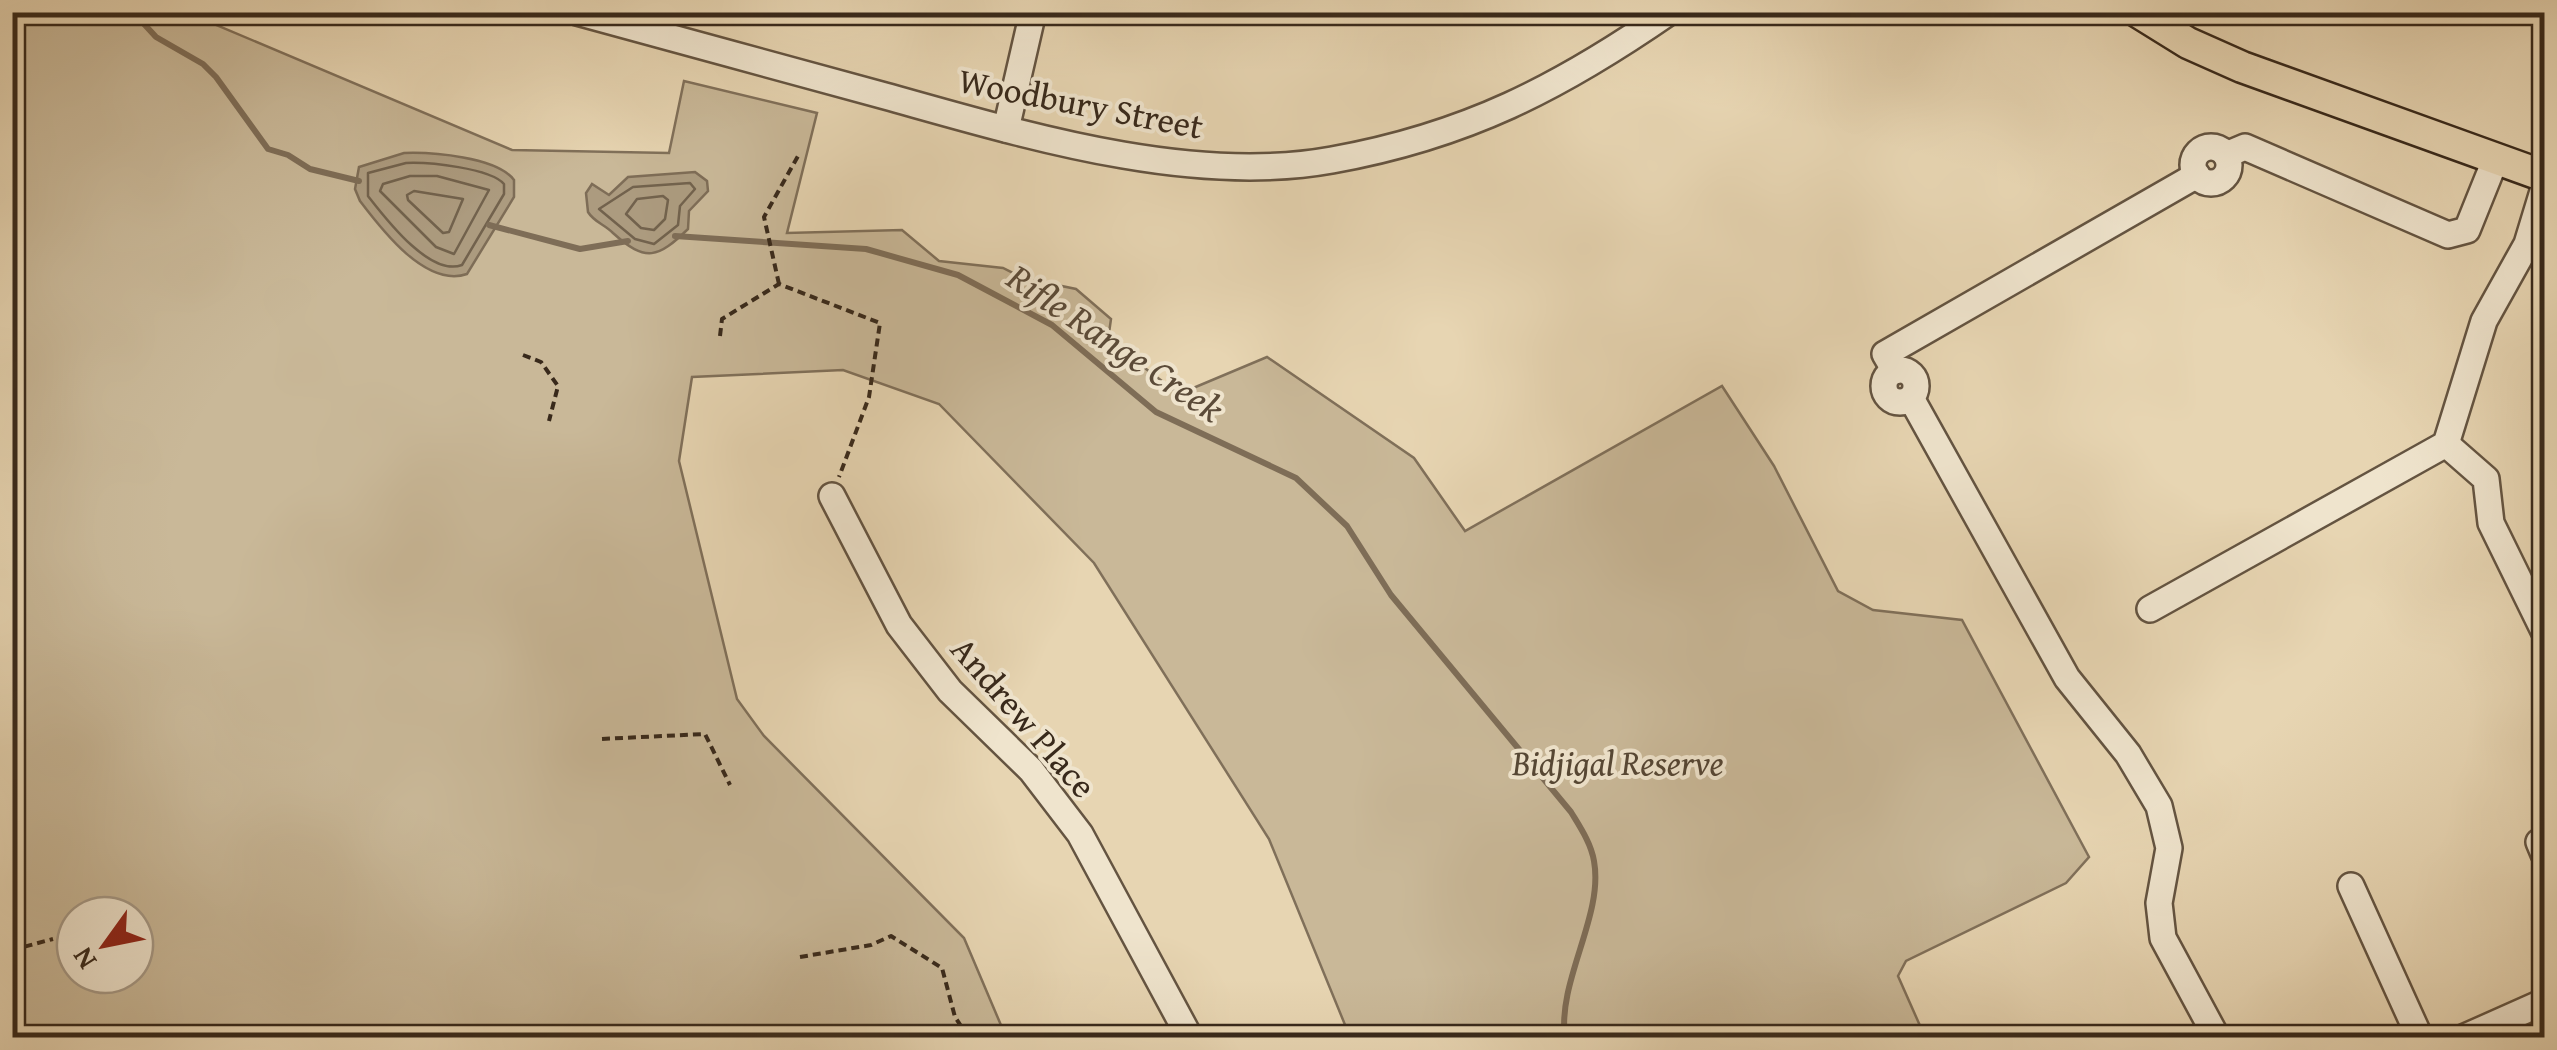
<svg xmlns="http://www.w3.org/2000/svg" width="2557" height="1050" viewBox="0 0 2557 1050" font-family="'Gentium Book Plus',serif">
	<rect width="100%" height="100%" fill="#e7d5b2"/>
	<filter id="stains"><feTurbulence type="fractalNoise" baseFrequency=".002" numOctaves="4"/><feColorMatrix values="0 0 0 0 .2 0 0 0 0 .09 0 0 0 0 .02 0 0 0 .5 -.17"/></filter>
	<radialGradient id="worn" r=".72"><stop offset=".6" stop-color="#630" stop-opacity="0"/><stop offset="1" stop-color="#630" stop-opacity=".3"/></radialGradient>
	<path fill="#c9b898" stroke="#80705a" stroke-width="2.5" fill-rule="evenodd" d="M13,13H188L512,150L669,153L684,81L817,113L787,233L902,230L939,261L1003,268L1023,278L1076,289L1111,319L1108,340L1179,394L1267,357L1414,458L1465,531L1722,386L1774,466L1838,591L1873,610L1962,620L2089,857L2066,883L1906,961L1898,976L1925,1037H1350L1269,839L1094,563L939,404L843,370L692,377L679,461L737,699L764,736L964,938L1006,1037H13ZM75,915H135V975H75Z"/>
	<g fill="#ac9b7f" stroke="#7e6d57" stroke-width="2.5">
		<path d="M404,153C432,152 497,157 514,180V197L467,274C426,288 382,230 360,201L355,189L359,167Z"/>
		<path d="M695,172L707,181L708,191L689,211L688,229C658,258 646,263 613,233C604,224 594,222 588,212L586,193L592,184L609,195L628,177Z"/>
	</g>
	<g fill="none" stroke-linecap="round" stroke-linejoin="round">
		<g stroke="#72624d" stroke-width="2.5">
			<path d="M406,163C429,162 490,168 504,184V194L462,265C430,277 386,219 368,196V173Z"/>
			<polygon points="410,176 437,176 489,190 454,254 436,247 380,191 383,184"/>
			<polygon points="690,183 695,189 680,206 678,225 654,244 635,239 599,209 633,187"/>
			<polygon points="414,191 463,199 449,232 443,233 408,200 407,195"/>
			<polygon points="663,196 668,200 665,219 654,230 641,228 626,214 637,199"/>
		</g>
		<g stroke="#7e6d57" stroke-width="6">
			<polyline points="133,12 156,37 203,64 216,77 268,149 288,155 310,169 359,181"/>
			<polyline points="489,225 580,249 628,241"/>
			<path d="M675,236L866,249L958,275L1052,325L1156,412L1296,478L1347,526L1391,595L1571,812C1580,827 1591,843 1594,861C1604,916 1557,981 1565,1038"/>
		</g>
		<defs>
			<g id="minor">
				<path d="M577,12C680,40 782,68 885,96C1022,134 1189,186 1332,160C1466,136 1559,88 1669,12"/>
				<polyline points="1006,129 1033,12"/>
				<circle cx="2211" cy="165" r="18"/>
				<polyline points="2226,155 2245,147 2448,235 2467,230 2496,158"/>
				<circle cx="1900" cy="386" r="16"/>
				<polyline points="1895,371 1885,354 2197,175"/>
				<polyline points="1911,398 2067,678 2128,754 2159,806 2169,848 2159,903 2163,938 2217,1038"/>
				<polyline points="2446,444 2486,479 2491,523 2544,631"/>
				<polyline points="832,496 899,625 950,691 1031,770 1080,834 1190,1038"/>
				<polyline points="2150,609 2446,444 2484,321 2527,244 2544,188"/>
				<polyline points="2539,842 2544,854"/>
				<polyline points="2351,886 2420,1038"/>
				<polyline points="2463,1038 2544,1002"/>
			</g>
			<polyline id="major" points="2138,12 2188,43 2242,67 2544,176"/>
		</defs>
		<use href="#minor" stroke="#645441" stroke-width="30"/>
		<use href="#major" stroke="#38291b" stroke-width="35"/>
		<g stroke="#38291b" stroke-width="4" stroke-dasharray="8 5" stroke-linecap="butt">
			<polyline points="779,284 764,217 798,156"/>
			<polyline points="720,336 722,319 779,284 880,323 869,397 839,477"/>
			<polyline points="523,355 541,362 558,386 549,421"/>
			<polyline points="602,739 705,734 730,785"/>
			<polyline points="12,950 53,939"/>
			<polyline points="800,957 871,945 891,936 942,968 955,1017 969,1038"/>
		</g>
		<use href="#minor" stroke="#efe4cd" stroke-width="25"/>
		<use href="#major" stroke="#e7d5b2" stroke-width="30"/>
	</g>
	<g text-anchor="middle" dominant-baseline="central" stroke-width="8" stroke-linejoin="round" paint-order="stroke">
		<g font-size="35" fill="#38291b" stroke="#efe4cd">
			<text transform="translate(1081 103) rotate(11)">Woodbury Street</text>
			<text transform="translate(1024 717) rotate(49)">Andrew Place</text>
		</g>
		<g font-size="35" font-style="italic" fill="#554634" stroke="#efe4cd">
			<text x="1618" y="762">Bidjigal Reserve</text>
		</g>
		<g font-size="38" font-style="italic" fill="#5b4b39" stroke="#efe4cd">
			<text transform="translate(1116 342) rotate(34)">Rifle Range Creek</text>
		</g>
	</g>
	<rect width="2557" height="1050" fill="none" stroke="#e7d5b2" stroke-width="50"/>
	<rect x="15" y="15" width="2527" height="1020" fill="none" stroke="#38291b" stroke-width="5"/>
	<rect x="25" y="25" width="2507" height="1000" fill="none" stroke="#38291b" stroke-width="2.5"/>
	<g transform="translate(105 945) rotate(237)"><circle r="48" fill="#efe4cd" stroke="#a69986" stroke-width="2.5"/>
	<path d="M0-8L18 38L0 25L-18 38Z" fill="#8f2418"/>
	<text y="-15" font-size="28" font-weight="bold" text-anchor="middle" fill="#38291b">N</text>
	</g>
	<rect width="100%" height="100%" filter="url(#stains)"/>
	<rect width="100%" height="100%" fill="url(#worn)"/>
</svg>
